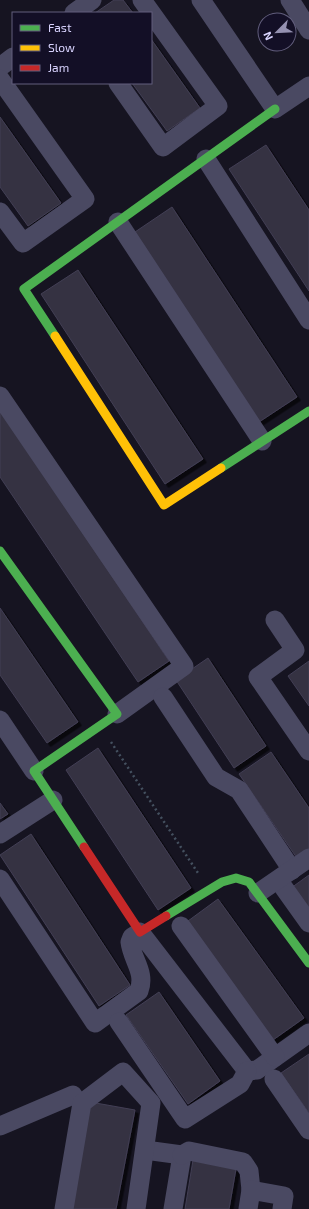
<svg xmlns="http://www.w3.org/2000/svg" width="309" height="1209" viewBox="0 0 309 1209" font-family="'Exo 2',sans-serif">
	<defs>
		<filter id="shadow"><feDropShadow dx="3.5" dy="3.5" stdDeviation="0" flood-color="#0009"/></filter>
	</defs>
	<rect width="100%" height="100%" fill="#161421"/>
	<g fill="#343243" stroke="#433f54" filter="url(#shadow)">
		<polygon points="114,0 123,0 133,13 95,13"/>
		<polygon points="151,39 200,108 167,131 132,83 151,83"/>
		<polygon points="0,117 61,203 28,226 0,187"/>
		<polygon points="266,145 309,210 309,291 229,169"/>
		<polygon points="172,207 297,397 259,422 135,232"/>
		<polygon points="78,270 203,459 165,484 41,294"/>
		<polygon points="0,410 169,661 138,682 0,477"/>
		<polygon points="0,608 78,722 47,743 0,675"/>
		<polygon points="208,658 266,746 234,768 176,680"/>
		<polygon points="309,661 309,706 288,676"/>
		<polygon points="98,748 191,888 158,910 66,770"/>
		<polygon points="271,752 309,808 309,854 299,861 239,774"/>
		<polygon points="0,803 8,814 0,819"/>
		<polygon points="31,834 130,985 99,1006 0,855"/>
		<polygon points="309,875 309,914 291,888"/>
		<polygon points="218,899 304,1018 273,1040 188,921"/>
		<polygon points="159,992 220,1081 188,1104 126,1015"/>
		<polygon points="309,1054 309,1113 281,1073"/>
		<polygon points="90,1102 135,1110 116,1209 70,1209"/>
		<polygon points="193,1160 236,1169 229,1209 185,1209"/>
	</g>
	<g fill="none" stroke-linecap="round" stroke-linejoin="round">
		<polyline stroke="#44505f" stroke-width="2.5" stroke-dasharray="2 3" stroke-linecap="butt" points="111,742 198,873"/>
		<g stroke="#4a4962" stroke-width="19">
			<polyline points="201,0 275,109 309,86"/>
			<polyline points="290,0 309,30"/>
			<polyline points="74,13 92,0"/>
			<polyline points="0,67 13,57"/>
			<polyline points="0,79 85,199 23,243 0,212"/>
			<polyline points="118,83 163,147 218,106 142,0"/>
			<polyline points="206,159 309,320"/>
			<polyline points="118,222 262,441"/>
			<polyline points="0,396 184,666 117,714"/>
			<polyline points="275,620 295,650 258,677 309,751"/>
			<polyline points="163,697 216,777 239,790 292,870"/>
			<polyline points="0,720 34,771"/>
			<polyline points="0,834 53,800"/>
			<path d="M0,879L95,1023L139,991C146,972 132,960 130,942L132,937L140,932L247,1071L257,1070L309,1033"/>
			<polyline points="284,888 309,923"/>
			<polyline points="258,893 309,858"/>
			<polyline points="181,926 275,1057"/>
			<polyline points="119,1022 185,1119 240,1084 247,1071"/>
			<polyline points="274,1079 309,1130"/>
			<polyline points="0,1126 73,1095"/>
			<polyline points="145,1150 182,1155 173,1209"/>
			<polyline points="182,1155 189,1151 243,1162 249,1171 251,1190"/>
			<polyline points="64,1209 82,1103 123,1072 151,1103 136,1209"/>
			<polyline points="248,1209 251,1190 284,1196 282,1209"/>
		</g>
		<g stroke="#4caf50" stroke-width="9">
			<polyline points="55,336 24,289 275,109"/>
			<polyline points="221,468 309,411"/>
			<polyline points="0,551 117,714 34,771 84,847"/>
			<polyline points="166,916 222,882 236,878 249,882 309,963"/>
		</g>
		<polyline stroke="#ffc107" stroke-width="9" points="55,336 164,505 221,468"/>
		<polyline stroke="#c62828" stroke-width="9" points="84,847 140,932 166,916"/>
	</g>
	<rect x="12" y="12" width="140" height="72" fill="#130f26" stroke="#625e7d"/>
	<rect x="20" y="25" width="20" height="6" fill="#4caf50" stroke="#625e7d"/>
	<text x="48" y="32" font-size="12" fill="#d9d4ff">Fast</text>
	<rect x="20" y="45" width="20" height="6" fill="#ffc107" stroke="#625e7d"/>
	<text x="48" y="52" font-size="12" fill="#d9d4ff">Slow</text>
	<rect x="20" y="65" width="20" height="6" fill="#c62828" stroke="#625e7d"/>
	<text x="48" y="72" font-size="12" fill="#d9d4ff">Jam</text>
	<g transform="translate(277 32) rotate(246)"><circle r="19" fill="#130f26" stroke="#625e7d"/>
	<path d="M0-3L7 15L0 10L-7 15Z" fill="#9591b1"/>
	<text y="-6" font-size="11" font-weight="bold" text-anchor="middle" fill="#d9d4ff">N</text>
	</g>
</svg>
